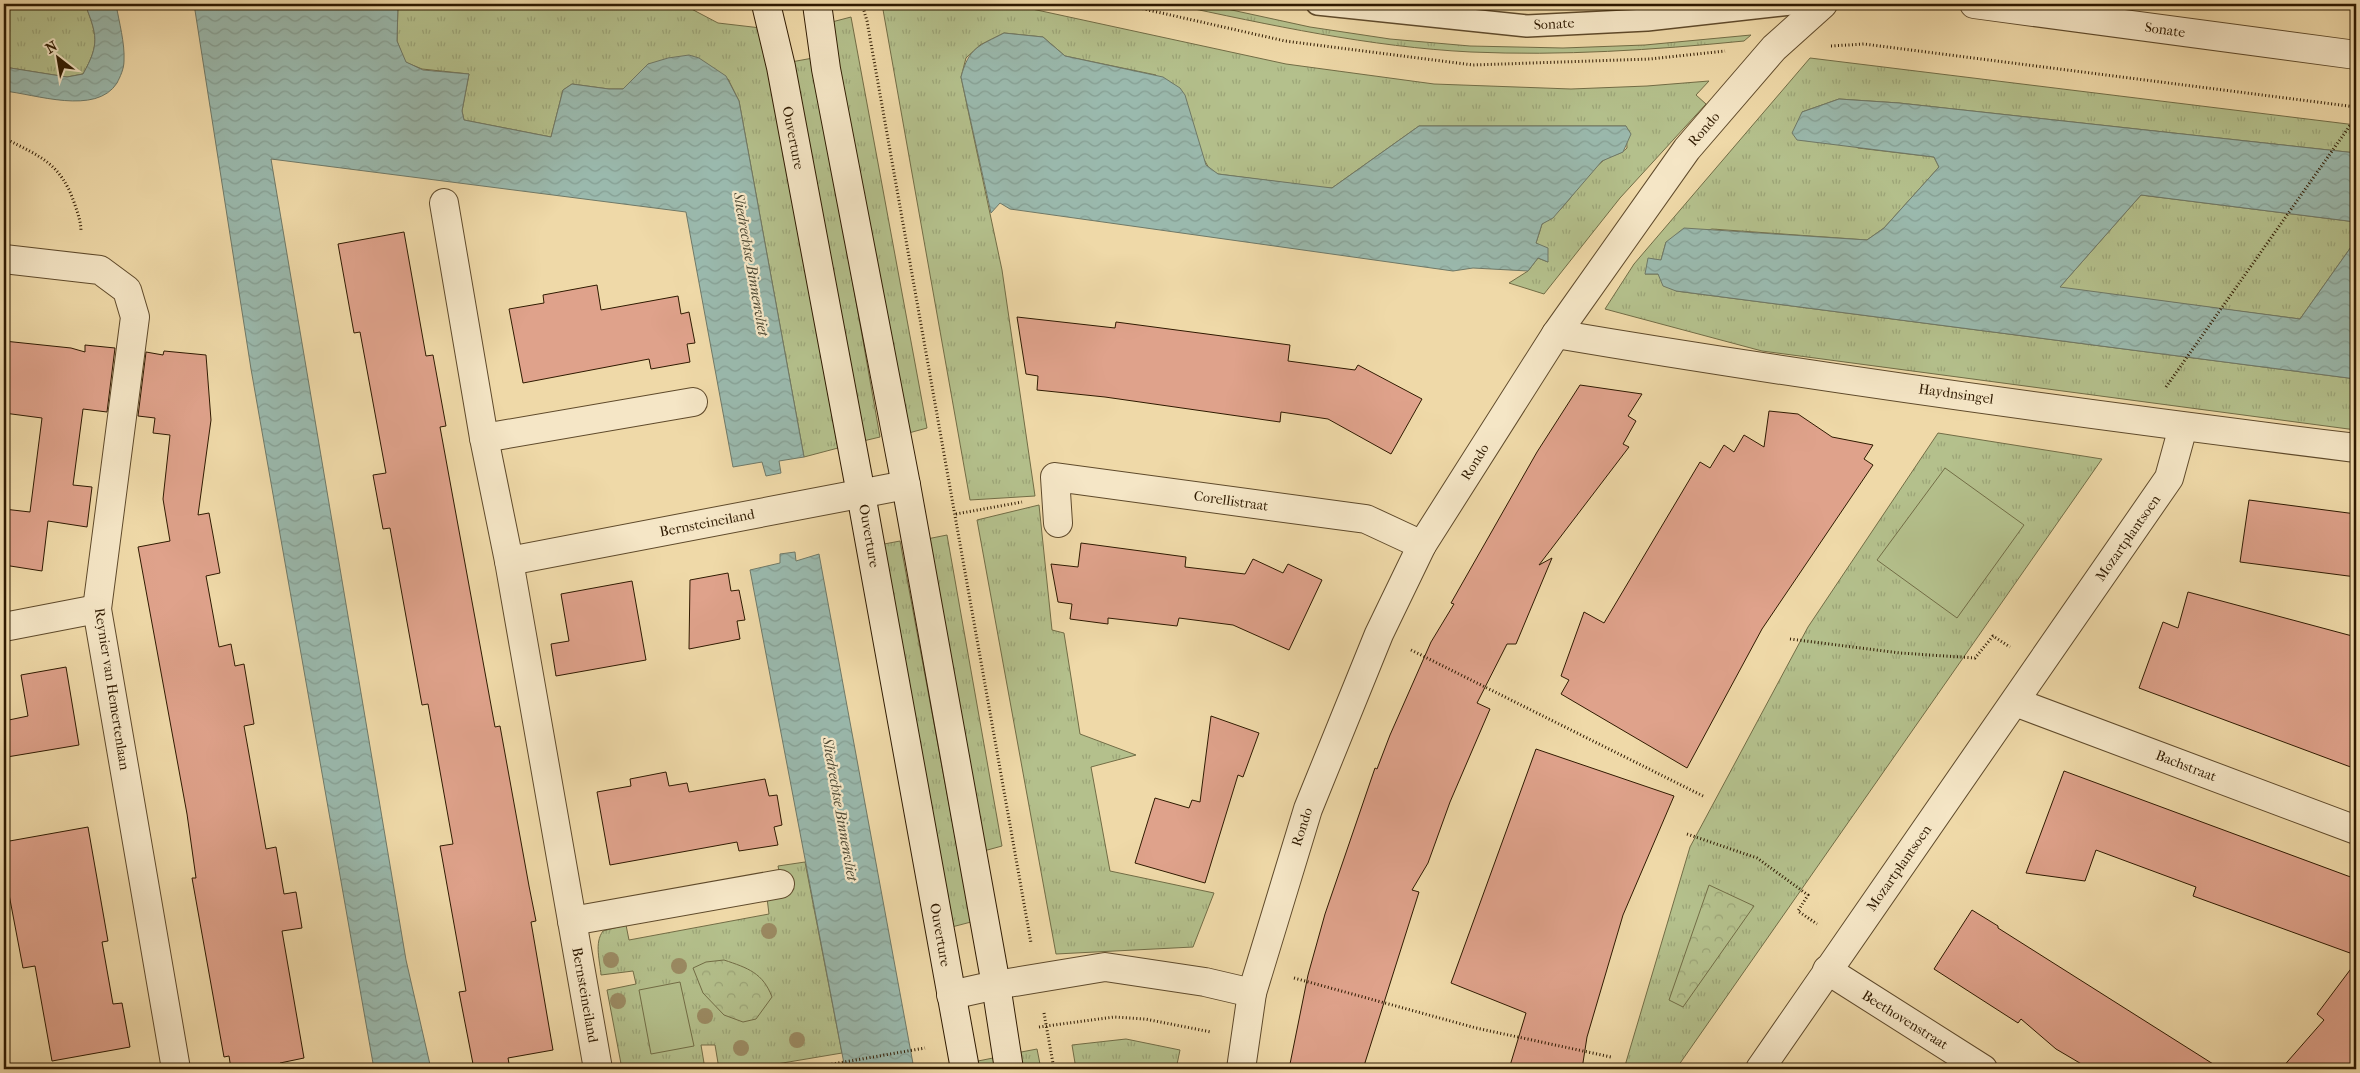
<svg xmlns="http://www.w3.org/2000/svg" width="2360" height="1073" viewBox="0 0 2360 1073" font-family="'IM FELL French Canon',serif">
	<defs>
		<pattern id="grass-tufts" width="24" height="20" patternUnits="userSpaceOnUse" patternTransform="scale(1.25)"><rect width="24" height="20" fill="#b4c08c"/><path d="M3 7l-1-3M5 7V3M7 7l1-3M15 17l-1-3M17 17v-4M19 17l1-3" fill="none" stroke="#9ba477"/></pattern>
		<pattern id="park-crowns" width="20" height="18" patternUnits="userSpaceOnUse" patternTransform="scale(1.25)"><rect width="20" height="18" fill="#b4c08c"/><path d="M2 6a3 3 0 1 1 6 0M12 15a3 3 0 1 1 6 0" fill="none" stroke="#9ba477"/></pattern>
		<pattern id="water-waves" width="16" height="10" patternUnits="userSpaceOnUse" patternTransform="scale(1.25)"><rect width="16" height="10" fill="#9ab9ad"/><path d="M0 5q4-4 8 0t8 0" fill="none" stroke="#859e93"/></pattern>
	</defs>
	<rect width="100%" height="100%" fill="#efd9a8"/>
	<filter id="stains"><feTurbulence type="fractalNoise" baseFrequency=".004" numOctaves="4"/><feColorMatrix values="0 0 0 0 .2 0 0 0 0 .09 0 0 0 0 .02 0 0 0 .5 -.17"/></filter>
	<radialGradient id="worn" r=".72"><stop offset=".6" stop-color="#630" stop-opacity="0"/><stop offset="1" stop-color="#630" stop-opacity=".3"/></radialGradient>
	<g fill="url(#grass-tufts)" stroke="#726d46">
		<path d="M4,4H85C97,35 100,44 83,74L67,77L4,67Z"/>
		<polygon points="398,4 682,4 718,23 761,28 838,448 804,457 739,101 728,79 648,64 623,89 609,89 572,84 563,90 551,137 464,120 462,111 469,74 422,69 405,62 397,41"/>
		<path d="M882,4H1009L1286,64L1434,84L1571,89L1647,86L1709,81L1696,95L1706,104L1620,198L1544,294L1509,283L1528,271L1538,258L1548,262L1536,243L1542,224C1568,210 1580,178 1604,160C1611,155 1621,155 1627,148L1626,126H1419L1332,188H1324L1218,174L1210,170L1156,75L1065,56L1043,37L1004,33L980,45L966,58L961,77L1002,270L1035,496L970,500Z"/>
		<path d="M1171,4H1204L1310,27L1390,39L1470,46L1563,48L1645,45L1751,35L1744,41C1653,50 1562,56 1471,52C1370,47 1270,25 1171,4Z"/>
		<polygon points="851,17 927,428 905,434 828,23"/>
		<polygon points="813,58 880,437 859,442 791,62"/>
		<polygon points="1810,58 2356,125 2356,153 1899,103 1839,99 1802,112 1858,148 1934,157 1939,167 1884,228 1867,240 1712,229 1666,242 1661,260 1645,274 1659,274 1676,291 2356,379 2356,430 1762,351 1605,309 1634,264"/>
		<polygon points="2141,195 2356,222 2356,240 2300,319 2059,288"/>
		<polygon points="1938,433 2102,459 1676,1069 1624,1069 1690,847 1808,627"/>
		<polygon points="1039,505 1052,630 1064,633 1080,734 1136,755 1091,767 1110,871 1214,893 1193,947 1056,954 977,520"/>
		<polygon points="947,535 1002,846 980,852 922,540"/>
		<polygon points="900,541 971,922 948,928 879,545"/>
		<path d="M805,862L842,1053L747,1069H719L715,1045H701L705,1069H622L607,990L636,984L633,971L601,975C600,961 594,943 603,931L626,925L629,940L769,914L767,898L784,894L778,866Z"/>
		<polygon points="1126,1039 1180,1050 1176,1069 1076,1069 1072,1045"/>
		<polygon points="1037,1049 1041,1069 1019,1069 1016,1053"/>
		<polygon points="993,1058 995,1069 974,1069 973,1062"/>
	</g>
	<g fill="url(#park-crowns)" stroke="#726d46">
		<polygon points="1709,885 1754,906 1683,1007 1669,1000"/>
		<path d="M724,960C748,968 763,973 772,997L756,1019L743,1022L724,1015L703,993L693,968L706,962Z"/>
	</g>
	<g fill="#b4c08c" stroke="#726d46">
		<polygon points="1945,468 2024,525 1957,618 1877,560"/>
		<polygon points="680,982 694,1046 651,1054 639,990"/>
	</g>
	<g fill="url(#water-waves)" stroke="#6f7968">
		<path d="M85,4H116C119,22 125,43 124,61C124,69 120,77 117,83C96,116 35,94 4,91V67L67,77L83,74C100,44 97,35 85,4Z"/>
		<polygon points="194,4 398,4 397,41 406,62 423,70 469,74 462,111 464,120 551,137 563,90 572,84 609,89 623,89 648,64 668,58 689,55 699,58 726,76 739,101 804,457 779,461 781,473 766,476 762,462 733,467 686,212 271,159 406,960 431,1069 374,1069 251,369"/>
		<path d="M1004,33L1043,37L1065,56L1163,77L1180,88L1185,95L1206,165L1218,174L1332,188L1419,126H1626L1631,134L1623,152L1602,161L1553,218L1542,224L1536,243L1548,248V262L1538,258L1528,271L1473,268L1453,271L1010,209L1000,203L991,213L961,77C969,47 979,46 1004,33Z"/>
		<polygon points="1839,99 1899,103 2356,153 2356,222 2141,195 2060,287 2300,319 2356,240 2356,379 1676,291 1663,286 1658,274 1645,274 1648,258 1661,260 1666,242 1684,228 1867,240 1884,228 1939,167 1934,157 1797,140 1792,133 1802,112"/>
		<polygon points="795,552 796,561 819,554 914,1069 845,1069 750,570 780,563 780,554"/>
	</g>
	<g fill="#dfa28b" stroke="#2f1a01">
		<polygon points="404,232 426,356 433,355 446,426 440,427 495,727 500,726 529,886 536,921 531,922 553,1050 508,1058 510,1069 474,1069 459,992 466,991 440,846 453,844 428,704 422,705 390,528 383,529 373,475 386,473 360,332 354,333 338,244"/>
		<polygon points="597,285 601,310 678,296 681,314 689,312 695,343 687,344 690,362 651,369 649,359 523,383 509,309 544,303 543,295"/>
		<polygon points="1017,317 1115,328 1116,322 1290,345 1288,361 1355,370 1358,365 1422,399 1391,454 1328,419 1281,412 1280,422 1105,397 1037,390 1038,376 1026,374"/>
		<polygon points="4,341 71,348 85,352 85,345 115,348 107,412 83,409 73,485 92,487 87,527 48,521 42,571 4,565 4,509 30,512 42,418 4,413"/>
		<polygon points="164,351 206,355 211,420 198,515 209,513 220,573 206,576 219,647 231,644 235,666 244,664 254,724 244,726 266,849 276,847 284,894 296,892 302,928 282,931 304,1058 280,1063 281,1069 231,1069 229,1056 224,1057 192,878 196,878 187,814 138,547 170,541 163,499 170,435 153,433 155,418 138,416 146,352 163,355"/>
		<polygon points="1580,385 1642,394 1628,416 1636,421 1623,444 1629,447 1539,565 1552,558 1516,644 1507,644 1477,703 1490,709 1450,802 1428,863 1412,890 1419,892 1363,1069 1289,1069 1308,975 1325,914 1375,768 1377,769 1390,735 1431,642 1454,604 1451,603 1537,452"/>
		<polygon points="1769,411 1798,414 1832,437 1873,445 1864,459 1873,465 1762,629 1687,768 1561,694 1569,680 1561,676 1584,612 1604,623 1700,462 1710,468 1724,445 1734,452 1744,435 1764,447"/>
		<polygon points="2249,500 2356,514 2356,577 2240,562"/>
		<polygon points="1081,543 1186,557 1185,567 1245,574 1253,559 1283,573 1288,564 1322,580 1289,650 1233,625 1179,618 1177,626 1108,618 1108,624 1070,619 1072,604 1058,602 1051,564 1078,567"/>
		<polygon points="728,573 731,591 739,590 745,620 737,621 740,639 689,649 690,580"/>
		<polygon points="632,581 646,660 556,676 551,644 569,641 561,594"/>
		<polygon points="2188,592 2356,637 2356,769 2139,688 2163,622 2178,628"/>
		<polygon points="66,667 79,745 7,757 4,721 28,716 21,675"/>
		<polygon points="1211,716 1259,733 1243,777 1238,775 1205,883 1135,863 1155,798 1189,808 1192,800 1200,802"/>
		<polygon points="1536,749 1674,796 1623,915 1587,1037 1582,1069 1509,1069 1526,1013 1451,983"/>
		<polygon points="2064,771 2356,879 2356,936 2350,953 2193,896 2196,887 2096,850 2085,881 2026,873"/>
		<polygon points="666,772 669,786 687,783 689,792 765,779 769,796 777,795 782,825 774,827 778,845 739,851 737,842 610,865 597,792 631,786 630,779"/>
		<polygon points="88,827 108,941 102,942 113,1004 122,1003 130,1047 52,1061 35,966 23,968 4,868 4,842"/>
		<polygon points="1972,910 1998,926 1998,928 2221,1069 2090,1069 2056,1049 2021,1019 2018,1023 1934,969"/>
		<polygon points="2356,962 2356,1069 2281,1069 2324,1020 2317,1014"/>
	</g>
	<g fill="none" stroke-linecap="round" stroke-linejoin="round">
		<defs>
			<polyline id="lane" points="1317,4 1527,26 1647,20 1791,4"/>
			<g id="street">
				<polyline points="1974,4 2356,55"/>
				<polyline points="444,203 484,438 509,561 598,1069"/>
				<polyline points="4,259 100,270 127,290 135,317 97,609 176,1069"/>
				<path d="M1556,334C1822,379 2089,415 2356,448"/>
				<polyline points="484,438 693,402"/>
				<polyline points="1058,523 1055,477 1366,519 1422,545"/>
				<polyline points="509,561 906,485"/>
				<polyline points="4,627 97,609"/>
				<polyline points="2015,702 2356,830"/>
				<polyline points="572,921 780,884"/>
				<polyline points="1827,970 1983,1069"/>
				<polyline points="951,995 996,985 1105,967 1205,982 1252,993"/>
				<polyline points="1241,1069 1252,993 1308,809 1379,634 1422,545 1556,334 1687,149 1774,48 1823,4"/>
				<polyline points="1760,1069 2169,478 2183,427"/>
			</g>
			<g id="secondary">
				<polyline points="766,4 781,67 861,494 965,1069"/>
				<polyline points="817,4 826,69 906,485 996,985 1009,1069"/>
			</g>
		</defs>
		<use href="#lane" stroke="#5f4a2b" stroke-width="24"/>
		<use href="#street" stroke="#5f4a2b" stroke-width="30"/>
		<use href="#secondary" stroke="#2f1a01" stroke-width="30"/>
		<g stroke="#2f1a01" stroke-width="3" stroke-dasharray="1 2.5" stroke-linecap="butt">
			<polyline points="862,4 867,21 1031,943"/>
			<polyline points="1122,4 1285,41 1473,65 1650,59 1725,51"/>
			<polyline points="1831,46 1864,44 2356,107"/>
			<path d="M4,138C41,157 61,163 75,205C78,214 81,222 81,232"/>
			<polyline points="2166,387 2356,117"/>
			<polyline points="956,514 1022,502"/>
			<polyline points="1790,639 1900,653 1975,658 1993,636 2010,647"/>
			<polyline points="1411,650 1705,797"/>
			<polyline points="1687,834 1757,858 1808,895 1798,911 1817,924"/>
			<polyline points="1294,978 1476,1028 1611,1057"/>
			<polyline points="1044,1013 1054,1069"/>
			<polyline points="1039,1027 1114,1017 1145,1019 1211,1032"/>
			<polyline points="804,1069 925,1048"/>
		</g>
		<use href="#lane" stroke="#f5e6c6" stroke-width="21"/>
		<use href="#street" stroke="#f5e6c6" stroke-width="28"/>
		<use href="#secondary" stroke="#f5e6c6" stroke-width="28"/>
	</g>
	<g fill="#9b8b63">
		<circle cx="769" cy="931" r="8"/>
		<circle cx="611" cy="960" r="8"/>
		<circle cx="679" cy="966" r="8"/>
		<circle cx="618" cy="1001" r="8"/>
		<circle cx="705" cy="1016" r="8"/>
		<circle cx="797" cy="1040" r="8"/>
		<circle cx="741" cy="1048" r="8"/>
	</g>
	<g text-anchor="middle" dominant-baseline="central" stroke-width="4.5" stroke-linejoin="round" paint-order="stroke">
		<g font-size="14" fill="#2f1a01" stroke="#f5e6c6">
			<text transform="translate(1554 24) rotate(-3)">Sonate</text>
			<text transform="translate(2165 30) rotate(8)">Sonate</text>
			<text transform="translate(1704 129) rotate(-49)">Rondo</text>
			<text transform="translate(793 138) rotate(79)">Ouverture</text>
			<text transform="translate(1956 394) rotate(8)">Haydnsingel</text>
			<text transform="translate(1475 462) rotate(-58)">Rondo</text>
			<text transform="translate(1231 501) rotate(8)">Corellistraat</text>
			<text transform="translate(707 523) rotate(-11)">Bernsteineiland</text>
			<text transform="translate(869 536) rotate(80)">Ouverture</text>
			<text transform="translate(2128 538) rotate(-55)">Mozartplantsoen</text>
			<text transform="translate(112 689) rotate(81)">Reynier van Hemertenlaan</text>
			<text transform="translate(2186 766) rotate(21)">Bachstraat</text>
			<text transform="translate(1302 827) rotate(-72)">Rondo</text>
			<text transform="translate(1899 868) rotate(-55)">Mozartplantsoen</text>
			<text transform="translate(940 935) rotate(80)">Ouverture</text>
			<text transform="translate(585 995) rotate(80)">Bernsteineiland</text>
			<text transform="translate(1905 1020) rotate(32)">Beethovenstraat</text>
		</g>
		<g font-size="15" font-style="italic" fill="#4f4a35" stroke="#f5e6c6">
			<text transform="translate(751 264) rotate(80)">Sliedrechtse Binnenvliet</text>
			<text transform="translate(840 809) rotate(80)">Sliedrechtse Binnenvliet</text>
		</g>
	</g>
	<rect width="2360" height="1073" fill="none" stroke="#efd9a8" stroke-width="20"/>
	<rect x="5" y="5" width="2350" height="1063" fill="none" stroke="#2f1a01" stroke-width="2.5"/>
	<rect x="10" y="10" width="2340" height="1053" fill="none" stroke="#2f1a01"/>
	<g transform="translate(58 58) rotate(329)" stroke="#f5e6c6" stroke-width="4" paint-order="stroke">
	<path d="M0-4L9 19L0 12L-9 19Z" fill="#2f1a01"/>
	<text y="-8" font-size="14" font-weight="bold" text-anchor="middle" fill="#2f1a01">N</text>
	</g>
	<rect width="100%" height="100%" filter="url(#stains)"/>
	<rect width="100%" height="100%" fill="url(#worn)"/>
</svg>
